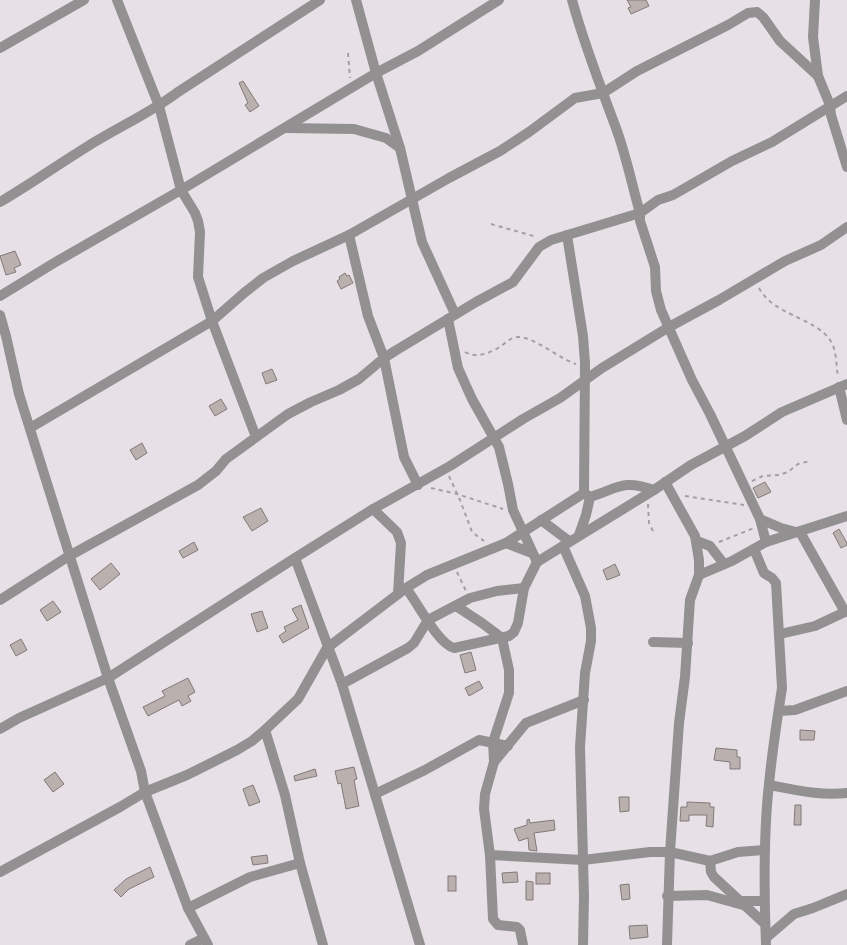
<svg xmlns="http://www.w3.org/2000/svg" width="847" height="945" viewBox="0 0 847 945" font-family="Raleway,sans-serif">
	<rect width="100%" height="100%" fill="#e7e1e7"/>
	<g fill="#bab1af" stroke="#827978">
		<polygon points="627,0 646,0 649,6 631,14 628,8 631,7"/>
		<polygon points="243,81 259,106 250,112 245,105 248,103 239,83"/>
		<polygon points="15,251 21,265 14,268 16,272 6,275 0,256"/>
		<polygon points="345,273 347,276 349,275 353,283 341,289 337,281 340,279 339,277"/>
		<polygon points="272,369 277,380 266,384 262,373"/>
		<polygon points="221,399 227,409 215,416 209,406"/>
		<polygon points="142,443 147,453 136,460 130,450"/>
		<polygon points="765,482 771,492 758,498 753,488"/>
		<polygon points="261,508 268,521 252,531 243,517"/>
		<polygon points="839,529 847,543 847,545 841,548 833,533"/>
		<polygon points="194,542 198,550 183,558 179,551"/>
		<polygon points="111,563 120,574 100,590 91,579"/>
		<polygon points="615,564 620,575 607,580 603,570"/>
		<polygon points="53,601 61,612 47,621 40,610"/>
		<polygon points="301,605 309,628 283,643 279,636 286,631 284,627 298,620 292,609"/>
		<polygon points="262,611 268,628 257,632 251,614"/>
		<polygon points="21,639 27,650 16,656 10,645"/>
		<polygon points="471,652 476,670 465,673 460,655"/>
		<polygon points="188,678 195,692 188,696 191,701 182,706 179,700 148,716 143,707 165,696 162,691"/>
		<polygon points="479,681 483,688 469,696 465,688"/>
		<polygon points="800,730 815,731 814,740 800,740"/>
		<polygon points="716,748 737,750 737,757 740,757 740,769 730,769 730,762 714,760"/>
		<polygon points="354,767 357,779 354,780 359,806 346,809 341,783 338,784 335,771"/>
		<polygon points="315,769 317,776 295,781 294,776"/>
		<polygon points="55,772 64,784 53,792 44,780"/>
		<polygon points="253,785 260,802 249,806 243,789"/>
		<polygon points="619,797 629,797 629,811 620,812"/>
		<polygon points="687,802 710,803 710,807 714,807 713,827 706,826 707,815 689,815 689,821 680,821 681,807 687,807"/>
		<polygon points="795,805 801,805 801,825 794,825"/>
		<polygon points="529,819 530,823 554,820 555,830 534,833 537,851 529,850 528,838 519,841 514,829 527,825 527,820"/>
		<polygon points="267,855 268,863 253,865 251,857"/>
		<polygon points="150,867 154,877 129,889 121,897 114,890 126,879"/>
		<polygon points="517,872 518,882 503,883 502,873"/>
		<rect x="536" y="873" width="14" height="11"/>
		<rect x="448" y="876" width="8" height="15"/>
		<polygon points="526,881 533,882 533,900 526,900"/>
		<polygon points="629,884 630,899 622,900 620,885"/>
		<polygon points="647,925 648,937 630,939 629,926"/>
	</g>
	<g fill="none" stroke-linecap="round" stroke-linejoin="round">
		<g stroke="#a39fa3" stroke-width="2" stroke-dasharray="4 4" stroke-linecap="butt">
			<polyline points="348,53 350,78"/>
			<polyline points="491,224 537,237"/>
			<path d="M759,288C773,315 814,317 830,340C837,350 836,365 838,377"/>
			<path d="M465,352C475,358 488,354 498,348C505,344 510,337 519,337C536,338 558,358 576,364"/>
			<polyline points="449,476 460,500 472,532 484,541"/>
			<polyline points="752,481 763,476 779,475 788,472 798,464 810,461"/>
			<polyline points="431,488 457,494 503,509"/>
			<polyline points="685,496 744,505"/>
			<polyline points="648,504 649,523 653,531"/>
			<polyline points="719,542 754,528"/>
			<polyline points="457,572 466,591"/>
		</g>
		<g stroke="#939092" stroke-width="10">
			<polyline points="117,0 159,106 181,190 195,213 198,221 200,232 198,277 212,321 256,437"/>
			<polyline points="356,0 376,73 400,148 422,242 455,314"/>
			<path d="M572,0C584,44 600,85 616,128C626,155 632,185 640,213V221L655,267L656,291L661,310L692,380L710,414L760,519L766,542"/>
			<polyline points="815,0 813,37 818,76 830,105 831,115 847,167"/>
			<polyline points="0,48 84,0"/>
			<polyline points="285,128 354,129 386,138 400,148"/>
			<path d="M0,202C29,185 56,166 85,148C116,128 149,114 178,92L320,0"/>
			<polyline points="349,235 368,316 384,358 404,457 418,485"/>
			<polyline points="567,235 583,336 585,363 584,493"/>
			<polyline points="0,296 54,263 181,190 376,73 418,51 499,0"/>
			<polyline points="0,315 6,336 19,394 108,678 141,771 145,792 188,908 208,945"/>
			<polyline points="448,319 458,368 472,399 499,447 508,484 513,510 537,562"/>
			<polyline points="839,387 847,420"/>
			<polyline points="30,428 212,321 244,293 263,278 293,261 349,235 449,178 500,151 529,132 575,98 603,93 637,71 728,25 748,13 757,12 763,17 780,41 818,76"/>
			<polyline points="665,482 695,536 699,560 699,575 690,600 685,677 679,723 670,852 667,945"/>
			<path d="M584,493L590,497C619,488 622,479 654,490"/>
			<polyline points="373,509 397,532 401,543 398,594"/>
			<polyline points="760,519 781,528 796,532"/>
			<polyline points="541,520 569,541"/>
			<polyline points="800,532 845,612"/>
			<polyline points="579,535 586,515 590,497"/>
			<polyline points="697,541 710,546 724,564"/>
			<polyline points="506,543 532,553"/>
			<polyline points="563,546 585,596 591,628 591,641 585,673 580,747 584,896 583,945"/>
			<path d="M754,549L764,573L772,578L776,583L782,688C777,720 772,752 769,784C763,837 764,892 766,945"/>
			<polyline points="295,558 342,684 420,945"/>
			<polyline points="699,575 732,561 766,542 847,516"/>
			<path d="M406,588C417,602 438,644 454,648L509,636L514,632L518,623L524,588L537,562L654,490L691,465L745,436L782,412L847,384"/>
			<polyline points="0,600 69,556 198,485 216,471 226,459 288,414 311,402 339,390 359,379 384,358 395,351 476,302 513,282 539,247 551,240 640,213 658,200 673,195 732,161 772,142 847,96"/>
			<polyline points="456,606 482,623 502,638 509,670 509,693 493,742 494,762 485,794 484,809 490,855 493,919 498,925 517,927 520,930 523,945"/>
			<polyline points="780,634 815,626 847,611"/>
			<polyline points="653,642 688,643"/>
			<polyline points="342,684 408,648 414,643 428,620 470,598 497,591 524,588"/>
			<polyline points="779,711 795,710 847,691"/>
			<polyline points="0,729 19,718 108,678 295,558 373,509 450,466 523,419 560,398 602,368 669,327 719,300 785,261 821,245 847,227"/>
			<polyline points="265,730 285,795 300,863 323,945"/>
			<polyline points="494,762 526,723 584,700"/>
			<path d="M769,785C795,790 820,796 847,793"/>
			<polyline points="375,794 425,770 479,740 508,746"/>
			<polyline points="490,855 583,860 650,852 670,852 710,861 738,852 765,850"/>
			<polyline points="710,861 711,872 714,877 764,923"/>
			<polyline points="0,872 120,807 145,792 187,775 237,750 252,741 265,730 298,699 327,648 406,588 427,575 506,543 584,493"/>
			<polyline points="667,896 707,895 743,905"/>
			<polyline points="741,901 764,901"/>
			<polyline points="188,908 250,877 300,863"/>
			<polyline points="766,938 794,914 813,908 847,894"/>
			<polyline points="190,945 204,938"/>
		</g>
	</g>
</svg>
